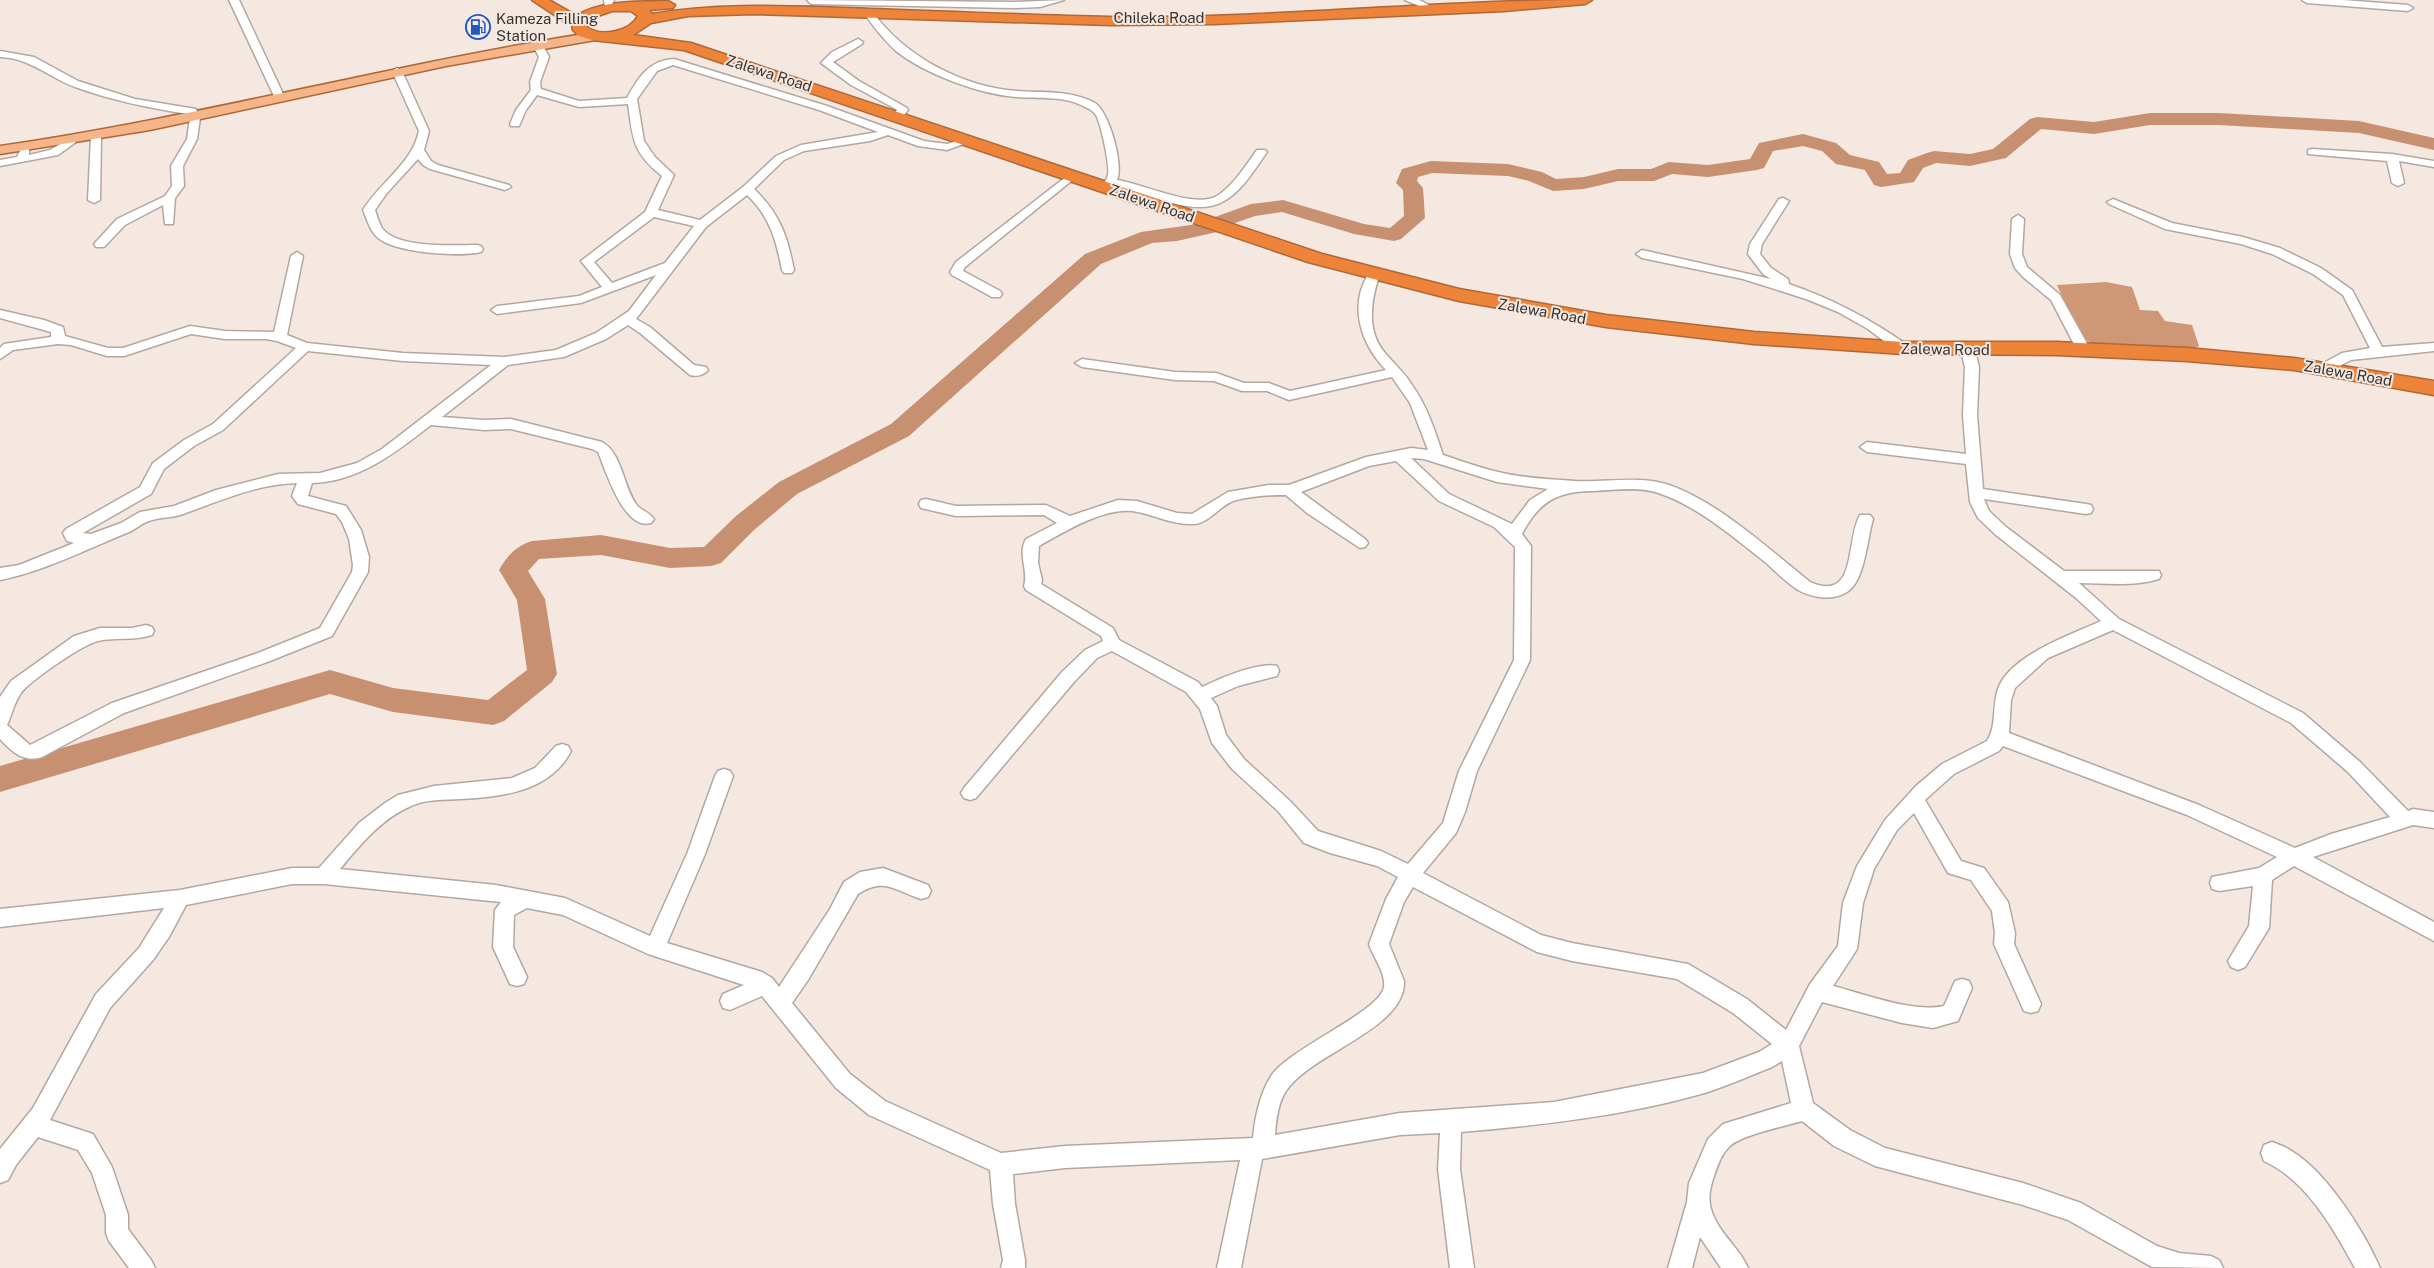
<svg xmlns="http://www.w3.org/2000/svg" width="2434" height="1268" viewBox="0 0 2434 1268" font-family="'Public Sans',sans-serif">
	<rect width="100%" height="100%" fill="#f4e8e1"/>
	<polygon fill="#ce9877" points="2106,282 2132,287 2140,310 2158,311 2165,321 2192,325 2199,346 2190,350 2092,343 2081,338 2057,285"/>
	<g fill="none" stroke-linecap="round" stroke-linejoin="round">
		<path fill="#c79171" fill-rule="evenodd" d="M2150,113H2219L2359,121L2434,138V150L2359,133L2219,125H2150L2094,134L2041,129L2006,158L1970,166L1936,163L1923,168L1914,182L1881,187L1874,185L1865,170L1836,164L1822,151L1803,146L1773,151L1764,168L1757,170L1708,177L1672,174L1654,181H1618L1584,189L1553,191L1529,181L1508,176L1432,173L1418,177L1417,181L1423,188L1425,218L1401,239L1394,241L1354,234L1282,212L1255,216L1229,225L1220,227L1217,232L1177,241L1152,243L1101,264L909,436L797,494L754,530L721,563L711,566L670,568L601,555L539,559L528,571L545,599L557,674L552,682L504,721L493,725L393,712L330,694L0,792V766L330,670L393,688L488,700L527,670L517,600L499,570C507,556 516,546 532,541L601,535L670,548L704,547L736,516L779,482L891,424L1085,254L1141,232L1212,222L1215,217L1251,204L1283,200L1364,224L1390,228L1404,216L1403,190L1396,183L1402,169L1431,161L1508,164L1542,172L1556,179L1584,177L1618,169H1651L1669,162L1708,165L1750,159L1759,143L1803,134L1836,143L1850,155L1879,162L1887,174L1900,173L1908,160L1927,153L1934,151L1970,154L1993,149L2030,119L2037,117L2094,122Z"/>
		<defs>
			<g id="minor">
				<polygon points="229,0 239,0 284,96 283,98 275,98 274,96"/>
				<polygon points="604,0 614,0 611,7 605,7"/>
				<polygon points="807,0 1014,2 1064,0 1040,7 1014,8 811,4"/>
				<polygon points="1405,0 1419,0 1429,5 1424,8"/>
				<polygon points="2302,0 2343,0 2408,5 2413,8 2408,11 2307,3"/>
				<path d="M866,11H872C904,56 962,87 1017,91C1043,93 1071,90 1095,103C1109,112 1124,165 1117,180C1144,184 1195,209 1217,196C1234,185 1246,165 1257,150H1265L1267,152C1255,169 1242,191 1224,201C1194,219 1146,192 1114,186L1111,190H1103L1101,188C1103,184 1107,179 1108,175C1110,165 1101,124 1096,115C1094,112 1090,109 1087,108C1065,95 1040,99 1016,97C979,94 925,74 896,51C884,40 873,26 864,13Z"/>
				<polygon points="858,39 863,42 862,44 833,62 859,81 907,108 908,110 901,119 897,120 892,117 897,110 894,108 851,85 821,63 832,52"/>
				<path d="M537,41L541,42L549,57L540,82L541,89L579,101L627,98C638,78 649,60 674,59L827,106L924,141L947,144L967,138L972,141L947,150L918,146L888,135L870,141L804,151L784,160L754,189C780,214 787,235 794,270L792,273H784L782,270C776,239 770,217 747,195L706,227L636,319L650,327L694,365L706,367L708,370C704,375 696,377 690,375L640,333L628,325L606,339L564,357L508,365L442,417L484,420L511,419L602,442C622,453 623,486 636,504C640,510 649,512 654,519L651,523C624,531 606,471 598,452L592,449L511,429L484,430L431,425C396,452 359,482 312,483L308,496L346,506L361,530L369,557L368,572L332,636L270,661L124,713L42,757C24,763 12,752 0,739V697L11,681L74,636L100,628H132L146,625L152,627L154,631L152,635C134,641 116,637 98,641C83,644 30,681 21,693C14,703 12,714 7,725L30,745L112,703L258,653L320,628L352,572L353,565L349,539L342,522L336,514L298,504L292,496L297,483C256,484 220,501 183,514C172,518 160,517 149,521C142,523 136,529 129,532C87,549 45,571 0,580V568L19,565L74,543L67,541L63,533L66,529L140,487L153,463L184,440L213,424L296,348L277,341L266,339H225L191,334L124,356H107L71,345L58,344L13,350L0,359V348L4,344L51,337V332L0,318V310L44,320L63,327L65,336L108,348H123L190,326L225,331L274,332L291,256L297,252L303,256L287,335L307,343L403,353L504,357L556,350L596,333L629,311L656,275L581,303L497,314L491,310L497,306L579,296L602,287L581,261L645,212L662,176C632,152 633,139 628,104L579,107L537,95L526,110L519,126H511L510,124L516,110L531,90L530,82L539,57L532,44ZM673,65L819,110L878,132L801,145L776,156L743,187L700,220L658,210L674,175L655,157L644,141L637,99L657,71ZM654,217L694,226L665,263L612,283L594,262ZM308,351L403,361L491,365L382,449L357,463L320,473L278,474L216,490L174,506L140,512L121,523L91,534L83,533L151,494L164,469L194,446L223,430Z"/>
				<path d="M0,51L34,57L78,81L135,99L196,109L200,118L197,139L183,166L184,186L175,198L173,224H165L163,205L125,225L104,247H96L94,244L117,219L165,196L172,186L171,166L187,139L190,118L188,114C150,108 114,101 78,88C51,79 31,58 0,57Z"/>
				<path d="M397,68L402,71L429,131L424,150L431,161L438,165L509,185L511,187L505,190L430,169L423,165L418,159L387,193L375,210C377,216 379,223 382,228C397,249 454,245 477,245L481,246L483,249L481,252C459,257 401,253 381,240C370,233 368,221 363,210C380,182 412,164 419,131L392,71Z"/>
				<polygon points="96,133 101,136 100,200 94,203 88,200 91,136"/>
				<polygon points="72,137 76,138 76,142 58,155 0,166 0,160 17,157 21,149 29,149 29,155 50,150"/>
				<polygon points="2312,149 2392,154 2434,161 2434,167 2399,161 2404,183 2398,186 2392,183 2387,161 2308,154 2308,150"/>
				<polygon points="1071,173 1075,174 1075,178 965,267 963,271 1000,291 1002,294 1000,297 992,297 952,275 950,272 956,262"/>
				<path d="M1783,198L1789,201L1762,244L1760,254L1771,268L1788,279L1789,284C1832,299 1869,318 1907,345L1909,348L1907,351H1897L1868,329L1838,312L1806,299L1743,279L1642,258L1636,254L1642,250L1771,279L1763,274L1748,254L1750,244L1779,199Z"/>
				<polygon points="2113,199 2172,223 2243,237 2280,248 2321,268 2352,290 2382,347 2434,343 2434,351 2351,360 2330,371 2320,371 2318,368 2320,365 2342,353 2370,348 2343,295 2313,274 2272,254 2241,244 2165,229 2109,204 2107,202"/>
				<polygon points="2018,215 2024,219 2022,254 2027,267 2060,295 2090,349 2088,352 2078,352 2051,300 2023,277 2015,268 2010,254 2012,219"/>
				<path d="M1373,272L1379,276C1371,301 1366,331 1385,353C1394,364 1405,373 1412,385C1427,406 1435,431 1443,455C1462,461 1480,468 1498,472C1522,478 1549,479 1574,481C1605,483 1638,475 1669,485C1718,502 1769,549 1810,582C1858,603 1845,541 1860,515H1870L1873,519C1867,539 1865,581 1847,592C1833,601 1814,598 1800,591C1788,584 1776,572 1765,562C1736,539 1697,506 1661,494C1641,486 1615,490 1594,491C1558,491 1539,501 1522,534L1531,546L1530,660L1477,771L1465,812L1456,833L1423,873L1541,935L1572,943L1688,964L1747,999L1786,1030L1810,984L1838,946L1843,903L1857,866L1885,820L1916,786L1942,764L1987,741C1997,726 1992,706 1998,689C2010,655 2071,635 2101,621L2076,598L1996,535L1978,518L1970,502L1966,464L1867,452L1860,447L1867,442L1966,454L1963,415L1965,367L1961,351L1968,347L1975,351L1979,367L1977,415L1983,489L2086,504L2091,505L2093,509L2091,513L2086,514L1984,499L1989,511L2006,527L2064,571H2159L2161,575L2159,579C2133,587 2104,583 2079,583L2119,619L2303,713L2360,762L2408,811L2413,809L2434,812V828L2413,825L2313,857L2434,922V941L2294,866L2272,880L2269,928L2245,967L2238,970L2231,967L2228,961L2249,926L2253,886L2219,891L2212,889L2210,883L2212,877L2259,868L2277,857L2187,815L2003,746L1999,751L1954,774L1925,800L1961,861L1984,868L2008,902L2015,933L2014,944L2041,1004L2038,1011L2031,1013L2024,1011L1994,944L1995,933L1992,911L1971,880L1948,873L1914,813L1897,830L1874,869L1863,903L1857,949L1833,986C1864,994 1913,1013 1944,1006L1955,981L1962,979L1969,981L1972,988L1958,1021L1933,1028L1902,1023L1822,1002L1799,1046L1813,1103L1850,1130L1885,1148L2023,1183L2081,1203L2157,1246L2179,1253L2211,1256L2219,1260L2223,1268L2152,1267L2068,1220L2023,1205L1875,1166L1834,1146L1802,1121C1785,1126 1742,1135 1730,1146C1721,1154 1718,1165 1714,1176C1709,1190 1707,1203 1714,1217C1722,1236 1740,1249 1748,1268H1721L1700,1237L1692,1268H1668L1687,1202L1689,1183L1708,1139L1723,1124L1791,1103L1782,1061L1772,1067C1749,1076 1725,1087 1701,1094C1623,1116 1542,1125 1461,1132L1460,1169L1474,1268H1450L1438,1169L1440,1133L1400,1135L1262,1159L1241,1268H1217L1240,1160L1065,1168L1013,1174L1015,1204L1025,1260V1268H1001L1003,1260L993,1204L990,1170L869,1115L836,1088L762,996L730,1010L723,1008L720,1001L723,994L744,985L648,954L563,915L527,908L514,915L513,947L527,977L524,984L517,986L510,984L493,947L495,910L501,902L324,884H292L186,905L169,937L153,960L110,1008L50,1120L93,1134L112,1167L128,1215V1229L151,1260L155,1268H129L109,1241L106,1233V1215L92,1173L78,1150L38,1137L16,1165L8,1180L0,1183V1149L33,1108L96,994L139,948L164,908L0,927V909L180,890L292,868H319L359,823L385,803L398,795L434,786L512,778L535,768L556,746L562,744L568,746L571,751C550,792 501,797 460,799C445,800 426,799 411,806C382,818 360,845 340,869L496,885L565,898L650,936L687,854L715,776L718,771L724,769L730,771L733,776L705,854L667,943L762,972L772,978L779,987L830,909L844,882L860,872L883,868L928,885L931,891L928,897L921,899C894,890 884,877 858,894L808,980L792,1003L850,1074L885,1101L1001,1153L1065,1146L1253,1138C1255,1117 1260,1094 1271,1076C1291,1047 1380,1012 1384,987C1386,973 1373,957 1369,944L1386,899L1398,877L1377,866L1330,853L1304,843L1278,811L1232,769L1212,743L1200,709L1186,692L1112,651L1097,658L1074,682L976,798L970,800L964,798L961,793L964,788L1062,672L1085,650L1103,641L1101,636L1026,590L1024,586C1029,571 1017,554 1026,539L1057,523L1044,515L956,516L921,508L919,504L921,500L926,499L956,506L1046,505L1070,516L1118,500L1137,501L1177,513L1192,514L1228,492L1269,485H1289L1366,457L1411,448L1428,450L1410,403L1392,377L1289,400L1267,391H1242L1214,381L1175,380L1082,367L1075,363L1082,359L1175,372L1216,373L1244,383H1269L1290,391L1386,370C1361,344 1348,306 1369,273ZM1411,458L1424,459L1497,482L1548,489L1530,500L1512,524L1449,494ZM1396,461L1439,501L1494,527L1515,547L1514,660L1459,771L1443,823L1408,864L1381,851L1318,831L1290,801L1244,759L1226,735L1217,706L1211,698L1238,686L1277,676L1279,671L1277,666C1260,661 1218,679 1202,687L1198,682L1119,640L1113,628L1041,584L1042,580L1038,563L1039,546C1066,531 1107,505 1138,512C1157,516 1174,525 1194,524C1209,523 1220,506 1233,501C1250,496 1269,495 1286,495L1307,513L1360,548L1365,547L1368,543L1365,539L1301,492L1369,466ZM2113,630L2291,723L2348,772L2390,817L2331,834L2295,848L2199,805L2009,733L2011,700L2015,688L2048,658ZM1413,887L1537,952L1572,961L1677,979L1733,1013L1772,1044L1759,1052L1703,1073L1554,1102L1400,1113L1275,1135C1276,1120 1278,1103 1286,1091C1311,1053 1406,1029 1404,981L1389,944L1404,902Z"/>
				<path d="M2272,1142C2279,1145 2287,1147 2293,1152C2327,1173 2364,1231 2380,1268H2355C2334,1229 2306,1180 2264,1161L2261,1153L2264,1145Z"/>
			</g>
			<path id="major" d="M596,32L602,36L601,39L446,66L150,130L0,154V146C200,117 396,63 596,32Z"/>
			<path id="highway" d="M532,0H549L577,16C599,0 640,2 668,1L675,5L673,8L649,10L652,14C716,3 780,6 845,8C933,11 1022,15 1110,17C1271,19 1432,0 1592,0L1585,4L1504,11L1214,24L1111,25L753,14L688,16L651,23L633,35L691,43L1322,254L1459,289L1606,315L1754,332L1903,342H2057L2187,348L2294,358L2434,381V395L2294,370L2187,361L2057,355L1903,354L1754,344L1606,327L1459,301L1308,262L684,50L592,40L579,36L573,30L572,24L565,22ZM612,11H631L638,16C630,32 599,38 586,26L592,18Z"/>
		</defs>
		<use href="#minor" stroke="#b3a8a1" stroke-width="3"/>
		<use href="#major" stroke="#ae6837" stroke-width="3"/>
		<use href="#highway" stroke="#ae6837" stroke-width="3"/>
		<use href="#minor" fill="#fff" fill-rule="evenodd"/>
		<use href="#major" fill="#f5b589" fill-rule="evenodd"/>
		<use href="#highway" fill="#ee843a" fill-rule="evenodd"/>
	</g>
	<defs>
		<symbol id="fuel-ring" viewBox="-11 -11 22 22"><circle r="9.5" fill="#f4e8e1" stroke="#2057c4" stroke-width="1.5"/><path d="M-5.5-6h7V0h2V4h1.3V-2.5L3-4.5l.8-.8L6-3V5H2.5V1h-1V6h-7ZM-4.2-4.7v3.2H.2V-4.7Z" fill="#2057c4"/></symbol>
	</defs>
	<g fill-rule="evenodd">
		<use href="#fuel-ring" x="464" y="13" width="28" height="28"/>
	</g>
	<g text-anchor="middle" dominant-baseline="central" stroke-width="4" stroke-linejoin="round" paint-order="stroke">
		<g font-size="15" fill="#383431" stroke="#f4e8e1">
			<text x="1159" y="17">Chileka Road</text>
			<text transform="translate(769 73) rotate(18)">Zalewa Road</text>
			<text transform="translate(1152 203) rotate(19)">Zalewa Road</text>
			<text transform="translate(1542 311) rotate(10)">Zalewa Road</text>
			<text transform="translate(1945 349) rotate(1)">Zalewa Road</text>
			<text transform="translate(2348 373) rotate(10)">Zalewa Road</text>
		</g>
		<g font-size="15" fill="#383431" stroke="#f4e8e1" text-anchor="start">
			<text x="496" y="18">Kameza Filling<tspan x="496" dy="17">Station</tspan></text>
		</g>
	</g>
</svg>
